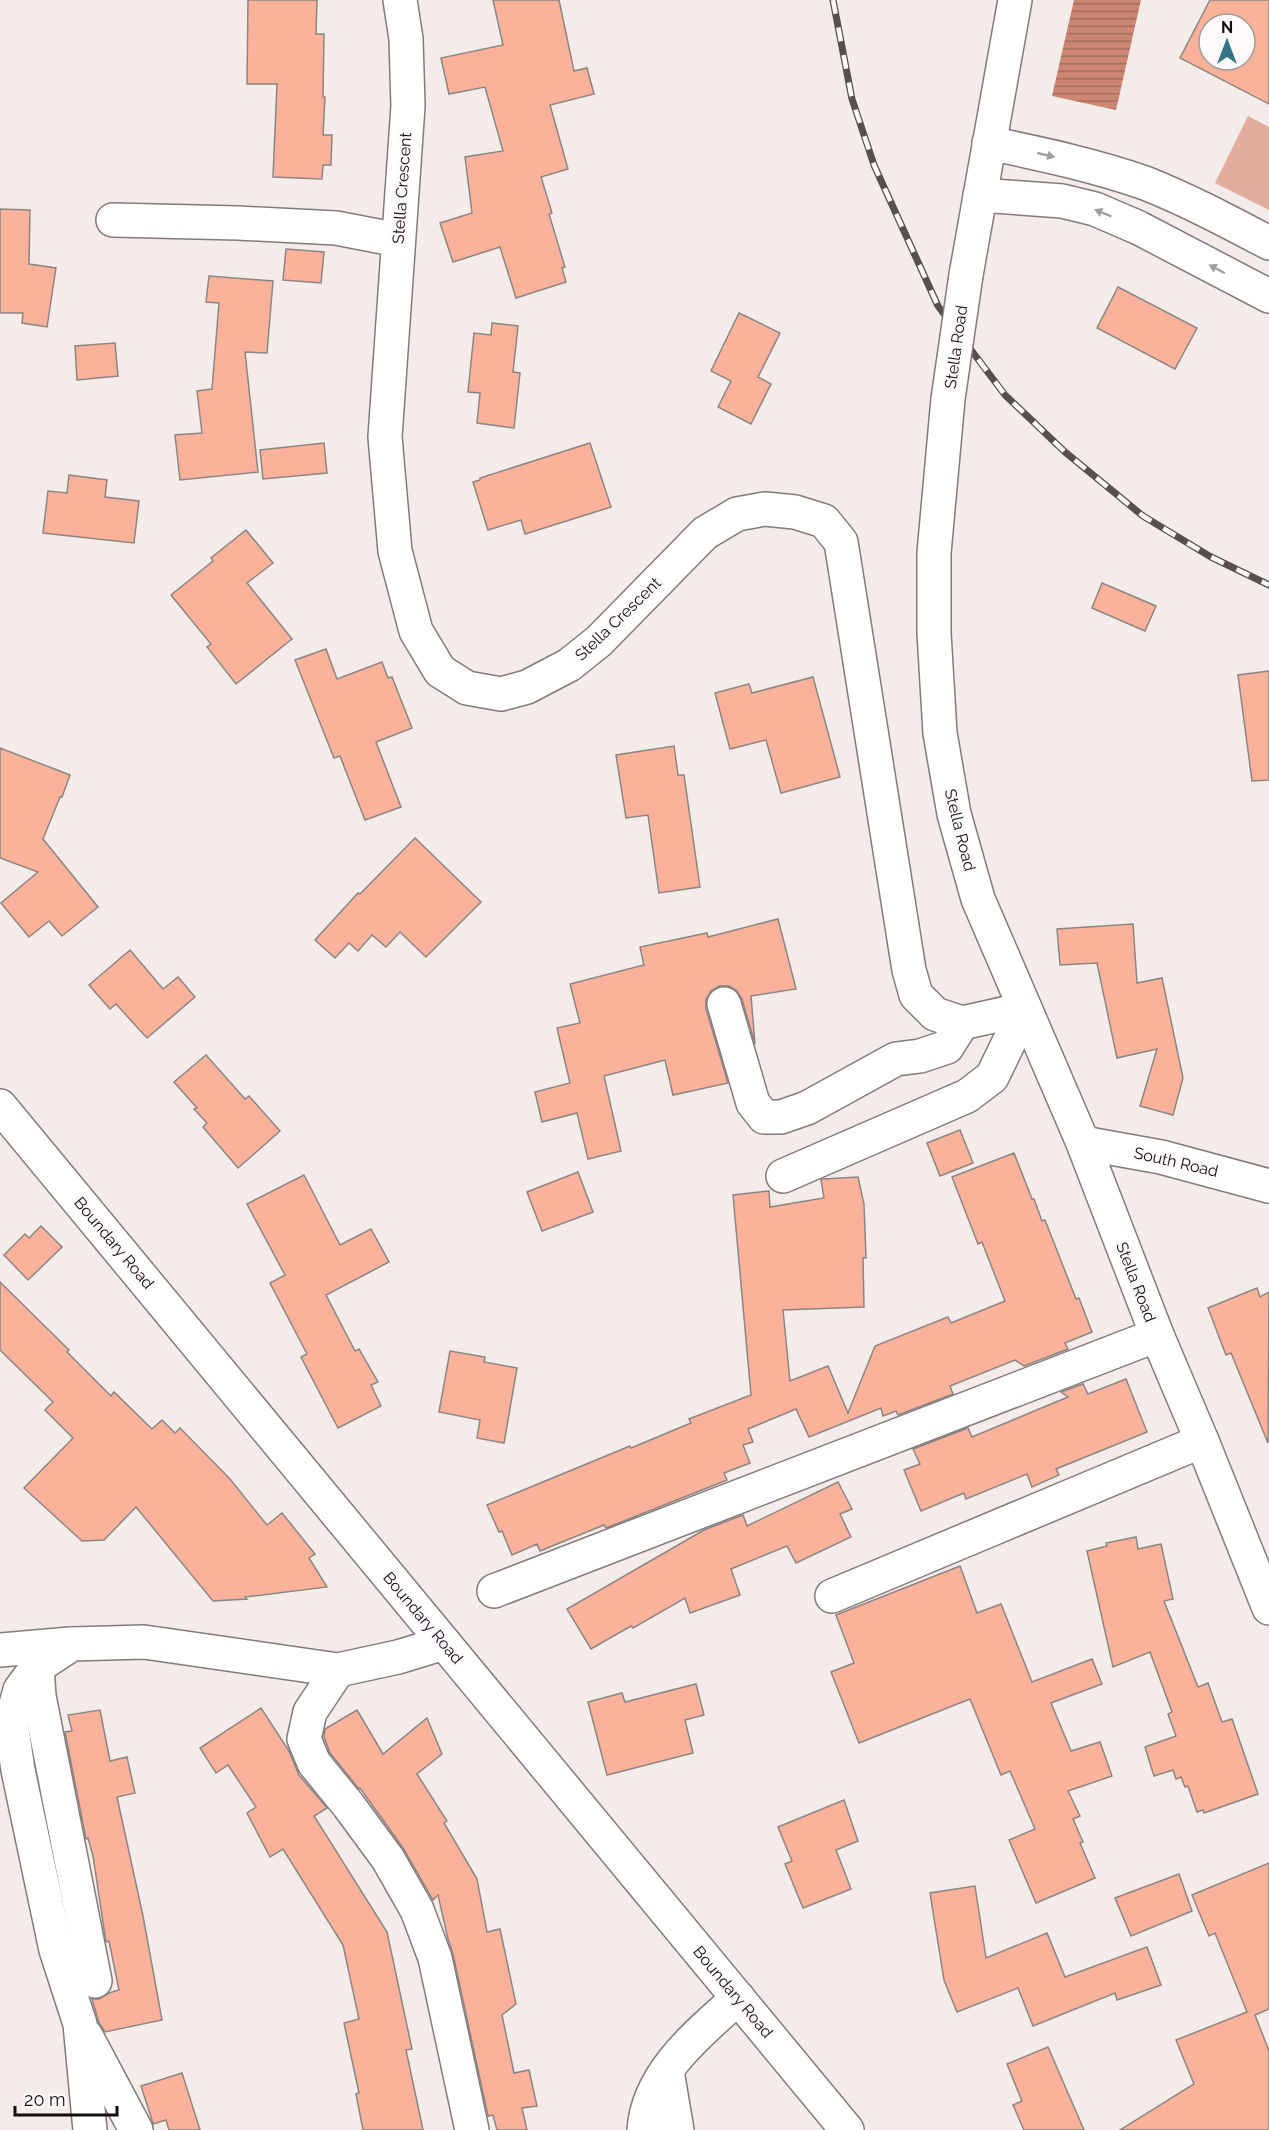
<svg xmlns="http://www.w3.org/2000/svg" width="1269" height="2130" viewBox="0 0 1269 2130" font-family="Raleway,sans-serif">
	<defs>
		<pattern id="water-rules" width="6" height="5" patternUnits="userSpaceOnUse" patternTransform="scale(1.5)"><rect width="6" height="5" fill="#cc8671"/><path d="M0 2.5h6" fill="none" stroke="#a46c5b"/></pattern>
	</defs>
	<rect width="100%" height="100%" fill="#f4ece9"/>
	<polygon fill="#e2ad9c" points="1248,116 1269,127 1269,210 1215,183"/>
	<polygon fill="url(#water-rules)" points="1074,0 1141,0 1116,110 1052,96"/>
	<g fill="#fbb29b" stroke="#8d8583" stroke-width="1.5" fill-rule="evenodd">
		<polygon points="248,0 317,0 316,34 324,34 323,97 325,97 323,135 332,135 331,165 323,165 322,179 273,177 277,84 247,84"/>
		<polygon points="493,0 559,0 574,71 587,68 594,94 550,105 568,169 541,177 552,213 549,214 565,267 562,268 566,282 516,298 500,247 453,262 440,223 472,213 465,157 503,151 485,87 449,94 441,58 503,45"/>
		<path d="M1210,0H1269V104L1180,58ZM1209,24H1245V60H1209Z"/>
		<polygon points="0,209 30,210 29,264 56,268 47,327 22,323 23,313 0,313"/>
		<polygon points="286,249 324,252 321,283 283,280"/>
		<polygon points="209,276 273,281 267,353 245,352 258,472 180,480 175,435 202,433 197,391 212,389 219,303 206,302"/>
		<polygon points="1118,287 1197,328 1175,369 1097,328"/>
		<polygon points="739,313 780,333 758,377 771,384 751,424 718,407 731,381 711,371"/>
		<polygon points="492,323 518,326 513,372 520,373 514,428 477,423 480,393 468,392 474,333 491,335"/>
		<polygon points="115,343 118,376 77,380 75,346"/>
		<polygon points="324,443 327,473 263,479 260,450"/>
		<polygon points="590,443 611,507 525,534 521,520 488,530 473,482 480,480 480,478"/>
		<polygon points="69,475 107,480 105,497 139,501 134,543 43,533 48,491 67,493"/>
		<polygon points="246,530 273,563 247,583 292,639 236,684 207,647 211,644 171,595 213,561 211,558"/>
		<polygon points="1102,583 1156,606 1145,631 1092,608"/>
		<polygon points="326,649 337,679 382,662 388,678 392,677 412,728 376,742 401,807 365,820 340,756 334,758 295,660"/>
		<polygon points="1269,671 1269,780 1252,781 1238,675"/>
		<polygon points="813,677 840,777 781,793 766,740 730,749 715,693 749,684 752,693"/>
		<polygon points="674,746 678,775 684,775 700,887 659,893 648,815 626,818 616,755"/>
		<polygon points="0,748 70,775 62,797 60,797 43,839 98,907 62,936 49,921 29,937 1,903 38,872 0,858"/>
		<polygon points="415,838 481,902 426,957 400,932 386,947 372,935 358,951 349,943 335,958 315,940 358,893 360,894"/>
		<polygon points="778,919 796,989 751,996 755,1044 742,999 736,990 729,986 719,986 711,991 706,999 706,1009 728,1083 673,1095 665,1060 604,1076 621,1151 588,1159 577,1113 542,1122 535,1092 570,1083 557,1028 580,1023 570,984 644,965 640,947 707,933 708,937"/>
		<polygon points="1133,924 1137,983 1162,978 1183,1078 1173,1115 1140,1106 1157,1049 1117,1058 1097,963 1060,965 1057,929"/>
		<polygon points="130,950 163,989 178,977 195,997 147,1038 116,1004 110,1009 89,985"/>
		<polygon points="206,1055 245,1099 249,1096 280,1131 238,1168 203,1127 207,1123 194,1109 197,1108 174,1082"/>
		<polygon points="960,1130 973,1163 940,1176 927,1143"/>
		<polygon points="1014,1153 1032,1199 1034,1199 1042,1221 1045,1220 1076,1299 1079,1298 1092,1332 1065,1343 1068,1349 1024,1366 1015,1360 950,1386 953,1394 898,1415 896,1411 883,1416 881,1408 809,1437 796,1409 748,1429 753,1442 743,1445 750,1463 724,1473 727,1480 606,1528 604,1525 540,1551 537,1544 512,1555 502,1531 499,1532 487,1505 630,1446 631,1448 691,1423 689,1419 751,1395 733,1195 769,1191 770,1207 824,1198 821,1180 823,1179 858,1177 864,1204 866,1258 863,1258 864,1307 783,1310 790,1381 828,1366 848,1413 875,1346 948,1317 951,1323 1005,1301 982,1242 978,1244 952,1177"/>
		<polygon points="578,1172 593,1212 542,1231 527,1192"/>
		<polygon points="304,1175 340,1245 371,1229 389,1262 326,1295 355,1351 359,1349 378,1382 371,1385 381,1406 338,1428 301,1357 307,1354 270,1283 285,1275 247,1204"/>
		<polygon points="41,1226 62,1247 28,1280 4,1255 25,1234 29,1238"/>
		<polygon points="0,1282 69,1350 67,1352 111,1396 114,1392 152,1429 162,1420 175,1433 180,1428 230,1479 267,1525 282,1513 315,1554 309,1558 327,1587 245,1597 247,1599 213,1601 136,1507 104,1540 82,1541 24,1488 73,1438 45,1410 53,1402 0,1350"/>
		<polygon points="1257,1288 1260,1297 1269,1292 1268,1443 1231,1353 1226,1355 1208,1308"/>
		<polygon points="450,1351 485,1357 484,1362 517,1368 504,1443 477,1438 480,1420 439,1412"/>
		<polygon points="1126,1379 1147,1432 1056,1469 1059,1475 1032,1487 1027,1474 966,1499 964,1493 921,1511 904,1470 920,1464 913,1449 968,1428 972,1437 1068,1397 1061,1392 1083,1384 1088,1394"/>
		<polygon points="838,1482 852,1509 840,1514 851,1537 796,1563 787,1546 731,1569 740,1595 690,1613 685,1598 633,1628 631,1626 591,1649 567,1609 704,1530 743,1515 747,1526"/>
		<polygon points="1136,1537 1138,1549 1161,1544 1173,1599 1164,1601 1198,1687 1208,1683 1222,1722 1232,1719 1258,1794 1204,1813 1203,1810 1197,1812 1188,1786 1185,1787 1181,1777 1176,1779 1173,1770 1154,1776 1145,1747 1176,1736 1168,1714 1172,1712 1150,1652 1113,1667 1087,1551 1107,1546 1106,1543"/>
		<polygon points="960,1566 977,1613 1001,1604 1032,1682 1092,1659 1102,1684 1051,1703 1071,1751 1100,1742 1112,1776 1068,1791 1080,1816 1073,1819 1083,1842 1080,1843 1095,1878 1036,1903 1009,1840 1035,1829 1010,1771 1001,1775 970,1699 859,1743 831,1672 854,1663 836,1615"/>
		<polygon points="696,1684 704,1715 685,1720 693,1753 607,1775 588,1702 622,1693 625,1702"/>
		<polygon points="261,1708 289,1751 299,1775 327,1808 314,1816 387,1932 412,2049 406,2050 423,2130 363,2130 356,2094 359,2093 344,2023 359,2019 343,1945 283,1849 270,1857 247,1813 256,1807 228,1765 216,1773 200,1748"/>
		<polygon points="100,1710 110,1761 127,1757 135,1793 117,1797 143,1916 162,2020 105,2032 99,2023 92,1999 99,1999 109,1993 119,1990 109,1941 106,1942 93,1856 88,1838 86,1839 65,1732 72,1731 68,1715"/>
		<polygon points="357,1710 383,1754 427,1718 442,1754 417,1774 447,1821 444,1823 477,1879 487,1932 500,1929 516,2004 502,2015 514,2073 529,2070 537,2106 522,2108 527,2130 497,2130 493,2115 488,2116 453,1954 448,1939 438,1895 433,1900 403,1848 360,1788 359,1789 330,1753 324,1737 325,1729"/>
		<polygon points="844,1800 858,1841 836,1850 851,1889 803,1908 785,1864 792,1861 778,1827"/>
		<polygon points="1269,1863 1269,2009 1255,2015 1269,2051 1269,2130 1120,2130 1194,2084 1176,2040 1247,2012 1215,1933 1209,1936 1192,1895"/>
		<polygon points="1179,1874 1192,1911 1131,1936 1115,1898"/>
		<polygon points="975,1886 986,1958 1047,1933 1065,1977 1147,1947 1161,1985 1117,2000 1115,1993 1033,2026 1018,1988 957,2012 944,1980 930,1893"/>
		<polygon points="1048,2047 1084,2130 1024,2130 1013,2105 1022,2101 1007,2064"/>
		<polygon points="182,2073 200,2130 169,2130 166,2120 153,2124 152,2120 141,2086"/>
	</g>
	<g fill="none" stroke-linecap="round" stroke-linejoin="round">
		<defs>
			<g id="minor">
				<polyline points="400,0 406,39 408,106 385,437 395,551 416,631 440,671 467,688 501,694 527,687 569,665 599,641 705,533 737,514 765,509 795,512 824,521 841,542 909,970 916,995 935,1014 962,1023 1025,1009"/>
				<path d="M989,143C1041,154 1094,165 1145,183C1188,200 1229,222 1269,243"/>
				<polyline points="980,195 1062,201 1095,209 1139,228 1269,296"/>
				<polyline points="113,220 238,223 336,228 398,240"/>
				<polyline points="724,1004 753,1103 764,1117 781,1117 807,1108 896,1059 920,1056 947,1047 962,1023"/>
				<polyline points="0,1106 847,2130"/>
				<polyline points="1083,1143 1161,1157 1269,1186"/>
				<polyline points="783,1176 967,1096 992,1077 1025,1009"/>
				<polyline points="494,1591 1157,1335"/>
				<polyline points="832,1596 1202,1441"/>
				<polyline points="0,1650 70,1644"/>
				<polyline points="37,1667 39,1696 95,1981"/>
				<polyline points="338,1670 310,1712 304,1739 314,1763 349,1806 388,1859 417,1910 435,1958 472,2130"/>
				<polyline points="86,2036 136,2130"/>
				<polyline points="667,2071 677,2130"/>
				<polyline points="90,2130 80,2024 56,1950 18,1770 11,1722 20,1690 37,1667 72,1644 144,1642 338,1670 398,1657 444,1643"/>
				<path d="M644,2130C648,2073 699,2033 738,1998"/>
			</g>
			<g id="major">
				<polyline points="966,275 1015,0"/>
				<polyline points="948,399 934,553 934,633 940,733 954,814 978,899 1083,1143 1157,1335 1202,1441 1269,1608"/>
			</g>
		</defs>
		<use href="#minor" stroke="#837b79" stroke-width="36"/>
		<use href="#major" stroke="#837b79" stroke-width="36"/>
		<use href="#minor" stroke="#fff" stroke-width="33"/>
		<use href="#major" stroke="#fff" stroke-width="33"/>
		<defs>
			<polyline id="rail" points="833,0 852,99 874,165 938,306 1005,395 1065,452 1143,516 1211,557 1269,585"/>
		</defs>
		<use href="#rail" stroke="#55504f" stroke-width="7"/>
		<use href="#rail" stroke="#fefaf9" stroke-width="4.5" stroke-dasharray="14" stroke-linecap="butt"/>
		<defs>
			<polyline id="major-bridge" points="948,399 966,275"/>
		</defs>
		<use href="#major-bridge" stroke="#837b79" stroke-width="36" stroke-linecap="butt"/>
		<use href="#major-bridge" stroke="#fff" stroke-width="33"/>
	</g>
	<defs><path id="oneway-solid" d="M-6-.8H1V-3.2L6.5 0L1 3.2V.8H-6Z" transform="scale(1.5)"/></defs>
	<g fill="#a09f9f">
		<use href="#oneway-solid" transform="translate(1046 155) rotate(13)"/>
		<use href="#oneway-solid" transform="translate(1103 213) rotate(-158)"/>
		<use href="#oneway-solid" transform="translate(1217 269) rotate(-152)"/>
	</g>
	<g text-anchor="middle" dominant-baseline="central" stroke-width="6" stroke-linejoin="round" paint-order="stroke">
		<g font-size="16" fill="#120f0f" stroke="#fefaf9">
			<text transform="translate(402 188) rotate(-86)">Stella Crescent</text>
			<text transform="translate(956 347) rotate(-82)">Stella Road</text>
			<text transform="translate(618 619) rotate(-44)">Stella Crescent</text>
			<text transform="translate(960 830) rotate(76)">Stella Road</text>
			<text transform="translate(1176 1162) rotate(13)">South Road</text>
			<text transform="translate(114 1243) rotate(50)">Boundary Road</text>
			<text transform="translate(1136 1282) rotate(69)">Stella Road</text>
			<text transform="translate(423 1618) rotate(50)">Boundary Road</text>
			<text transform="translate(733 1992) rotate(50)">Boundary Road</text>
		</g>
	</g>
	<g transform="translate(1227 42)"><circle r="28" fill="#fefaf9" stroke="#a09c9b" stroke-width="1.5"/>
	<path d="M0-4.5L10 22L0 15L-10 22Z" fill="#337586"/>
	<text y="-9" font-size="16" font-weight="bold" text-anchor="middle" fill="#120f0f">N</text>
	</g>
	<path d="M15 2106v9h102v-9" fill="none" stroke="#120f0f" stroke-width="3"/>
	<text x="24" y="2106" font-size="18" fill="#120f0f" stroke="#fefaf9" stroke-width="4.5" paint-order="stroke">20 m</text>
</svg>
